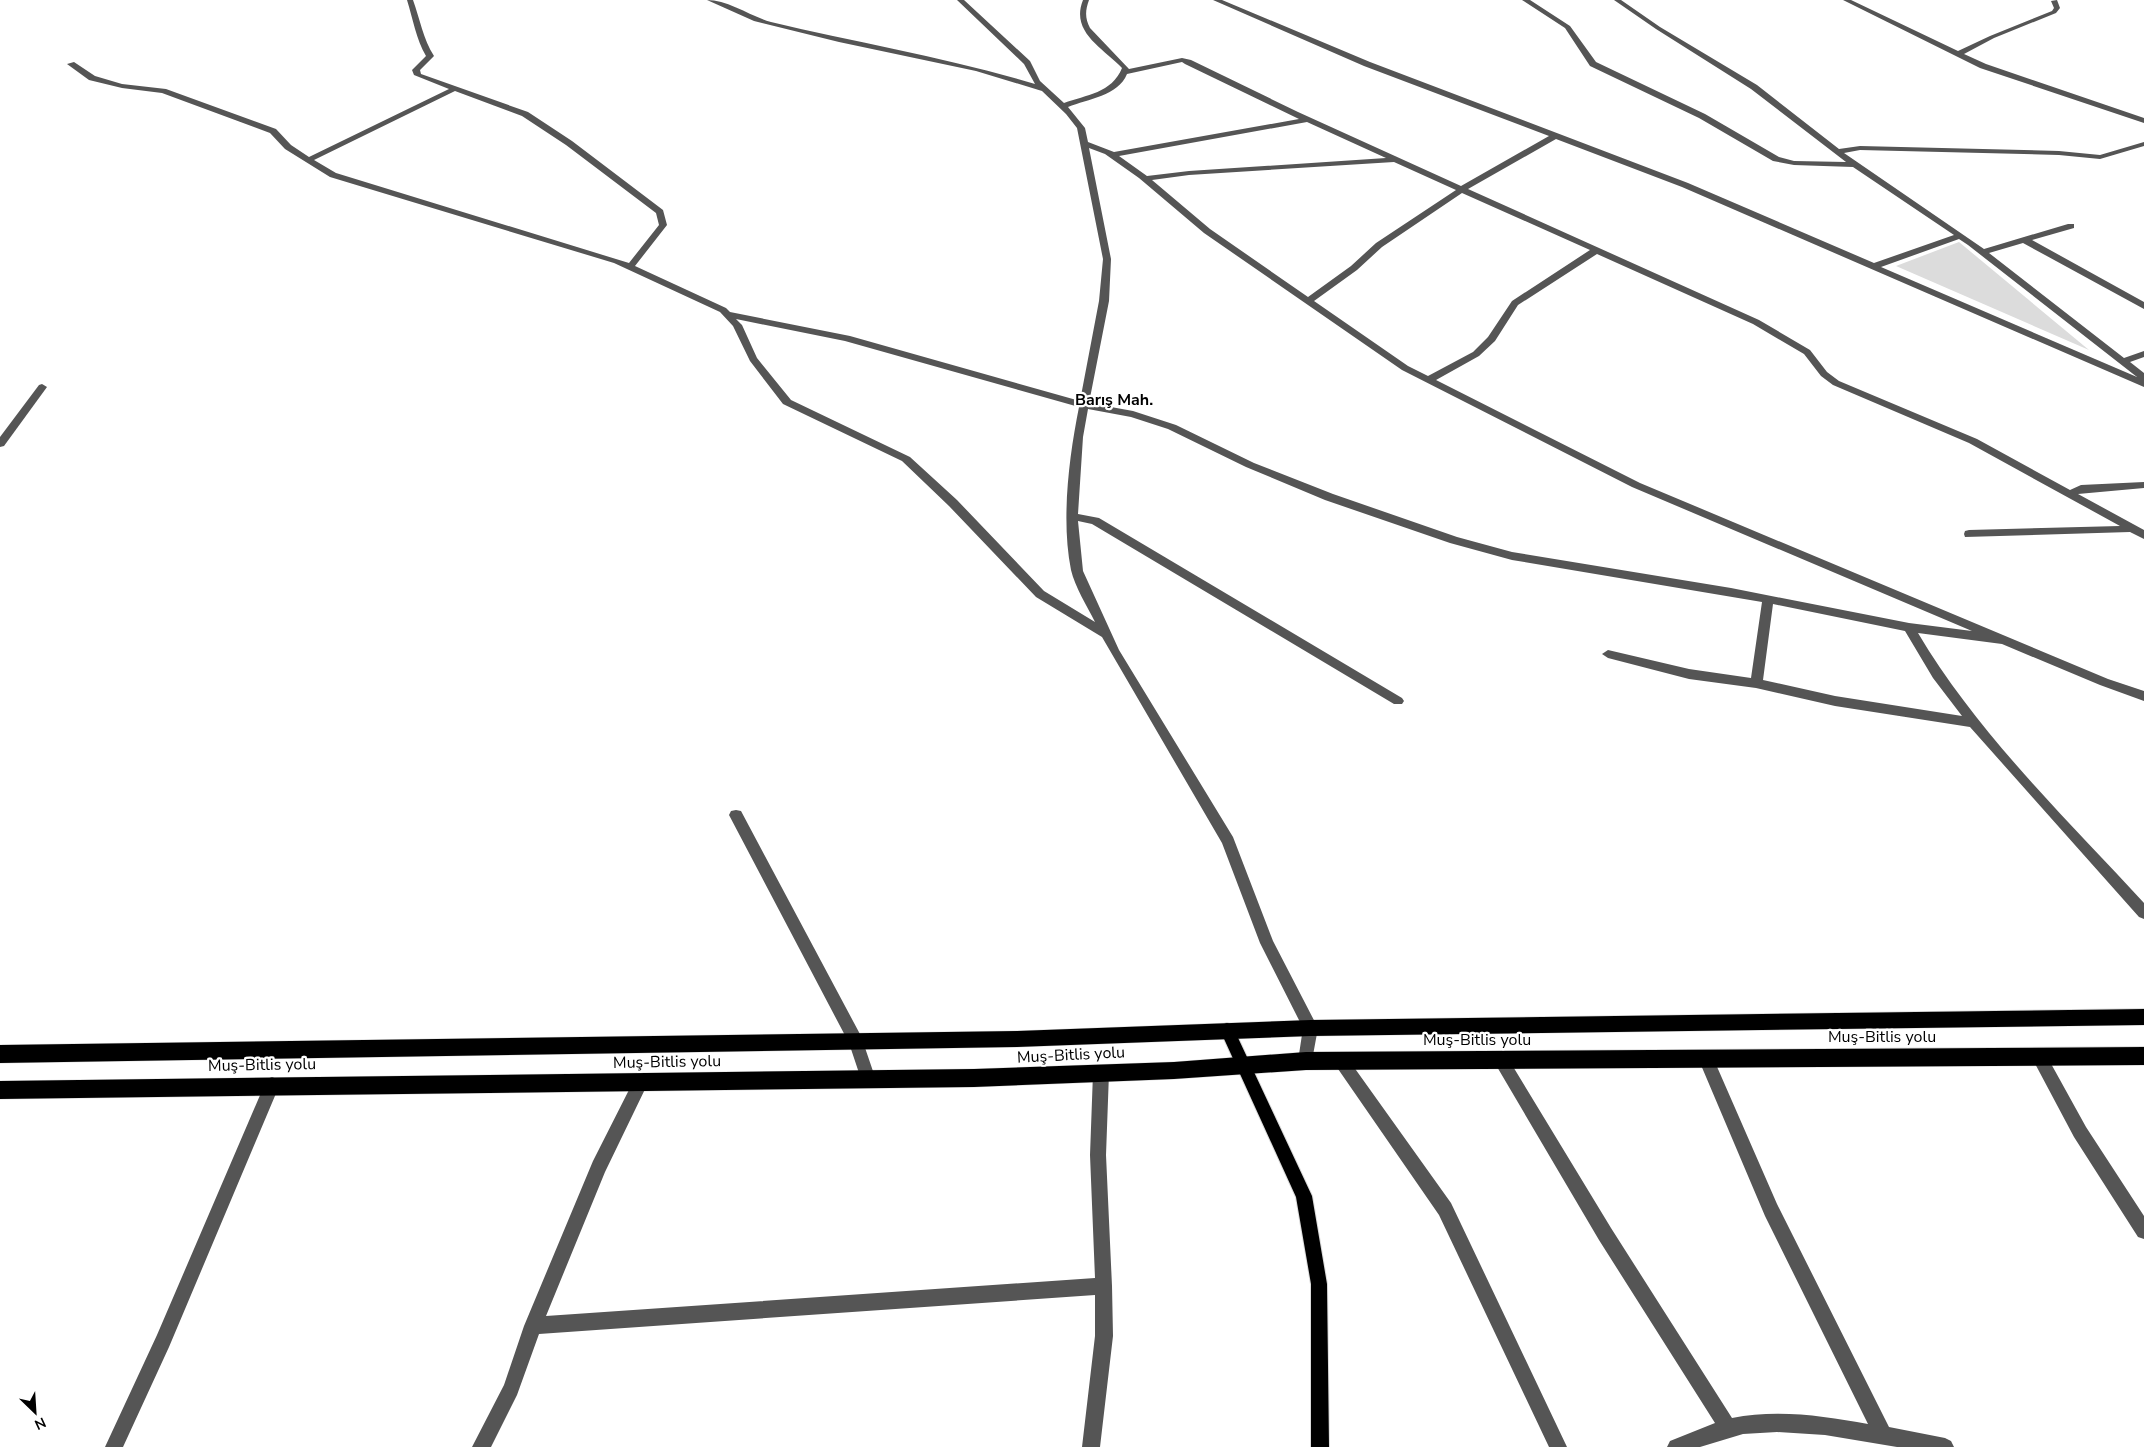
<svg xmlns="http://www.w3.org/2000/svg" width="2144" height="1447" viewBox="0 0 2144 1447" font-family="'Nunito Sans',sans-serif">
	<rect width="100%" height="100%" fill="#fff"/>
	<polygon fill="#dcdcdc" points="1959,242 2089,350 1896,266"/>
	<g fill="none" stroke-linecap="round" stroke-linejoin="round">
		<defs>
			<polygon id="major" points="1227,1023 1232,1025 1312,1196 1327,1284 1329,1447 1311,1447 1311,1284 1296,1197 1220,1030 1222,1025"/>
			<g id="highway">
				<polygon points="2144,1009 2144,1025 1311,1036 1017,1047 0,1063 0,1045 1017,1031 1311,1020"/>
				<polygon points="2144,1047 2144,1065 1306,1070 1174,1079 974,1087 0,1099 0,1081 974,1069 1174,1062 1306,1052"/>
			</g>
		</defs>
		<use href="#major" stroke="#dbdbdb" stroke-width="2"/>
		<use href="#highway" stroke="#dbdbdb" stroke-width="1"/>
		<g fill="#555" fill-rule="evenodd">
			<path d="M407,0H413C420,19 423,39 434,56L420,70L421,74L528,112L572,141L663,210L667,225L635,266L726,308L730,312L850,336L1080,401L1099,301L1103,259L1077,128L1066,114L1042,91L976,71L839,42L754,21L707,0C728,0 750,16 771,22C859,43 949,58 1035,84L1024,64L957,0H964L1030,61L1040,81L1064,103C1086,95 1112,93 1122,68C1103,48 1070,32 1083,0H1089C1085,11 1085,18 1090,28L1129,69L1182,58L1191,60L1298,112L1461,186L1549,136L1364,66L1213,0H1222L1370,62L1688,183L1874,263L1954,235L1853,167L1794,165L1773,161L1699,118L1590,66L1565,28L1522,0H1530L1570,26L1596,62L1705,114L1779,157L1794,161L1846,162L1751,89L1656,29L1614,0H1621L1660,27L1757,85L1839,149L1860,146L2059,151L2100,155L2144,142V146L2100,159L2059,155L1860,150L1844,153L1984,249L2068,224H2074V228L2032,240L2144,302V309L2023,243L1989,253L2124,358L2144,351V357L2130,362L2144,373V387L1682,187L1556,139L1468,189L1759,320L1810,350L1827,372L1839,381L1977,439L2070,490L2081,485L2144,482V488L2078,494L2144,530V539L2130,532L1965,537L1964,534L1965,531L1969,530L2120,526L1969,443L1833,385L1821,376L1804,354L1753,324L1597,254L1518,305L1495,341L1479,356L1436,380L1640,483L2108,679L2144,691V701L2100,685L2002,644L1918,633C1978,734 2065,817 2144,903V919L2139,917L1970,727L1835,706L1756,688L1689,679L1608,658L1602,654L1608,650L1689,669L1751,678L1762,602L1512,560L1450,543L1325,500L1246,467L1168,429L1131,417L1088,409L1083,437L1078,514L1099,518L1402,698L1404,701L1402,704H1394L1092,524L1078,521L1083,571L1119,650L1233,837L1273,941L1318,1028L1311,1066L1306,1068L1301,1066L1298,1061L1303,1028L1260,943L1222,843L1102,637L1036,597L949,506L902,461L783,404L750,361L733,326L720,312L614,263L330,177L285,149L270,133L162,93L122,88L89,80L67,64L74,62L95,76L122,84L166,89L276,129L291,145L309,157L449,89L414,75L412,70L426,56C416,39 413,19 407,0ZM1182,62L1185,64L1299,119L1114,152L1088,142L1085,128L1068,107C1088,99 1118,96 1127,74ZM455,91L522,116L566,145L656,213L659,225L629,263L336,173L314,160ZM1307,122L1386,158L1189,171L1147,176L1119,156ZM1089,148L1105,154L1139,178L1204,233L1402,370L1632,487L1972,631L1909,623L1731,588L1512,552L1457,537L1333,494L1254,463L1176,425L1133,411L1089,403L1109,301L1111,259ZM1394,162L1456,190L1376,243L1351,266L1308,297L1210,229L1152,180L1189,175ZM1462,193L1590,250L1512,301L1488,337L1473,352L1428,376L1408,366L1314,301L1357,270L1382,247ZM1959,239L1968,245L2137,377L1881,267ZM736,319L845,341L1079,407C1069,457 1061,520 1071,570C1075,587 1087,606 1095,622L1044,591L957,500L910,457L791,400L757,358L742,325ZM1773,604L1905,631L1933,678L1962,716L1835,696L1763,680Z"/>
			<polygon points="1843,0 1851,0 1958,51 1990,36 2052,11 2054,8 2051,1 2057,0 2060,8 2056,13 1994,38 1964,54 1986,64 2144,118 2144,123 1980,68"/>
			<polygon points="42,384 47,387 4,446 0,447 0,437 39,385"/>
			<polygon points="736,810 741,811 861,1036 876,1080 873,1085 868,1087 863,1085 849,1043 729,815 731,811"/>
			<polygon points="2039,1049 2044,1051 2086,1127 2144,1216 2144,1239 2138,1237 2074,1137 2031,1056 2034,1051"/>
			<path d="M1706,1051L1711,1053L1777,1204L1889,1427L1945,1438L1951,1441L1954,1447H1897L1825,1435L1777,1432L1743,1434L1700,1447H1667L1670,1441L1715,1423L1599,1240L1493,1060L1496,1055L1501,1053L1506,1055L1611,1228L1732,1418C1777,1409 1824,1416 1868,1424L1765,1216L1698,1058L1701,1053Z"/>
			<polygon points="1341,1054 1346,1056 1451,1203 1567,1447 1549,1447 1439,1215 1336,1066 1333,1061 1336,1056"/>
			<polygon points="1101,1066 1106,1068 1109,1073 1106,1155 1112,1286 1113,1336 1100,1447 1082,1447 1095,1336 1095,1295 539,1334 517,1395 491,1447 472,1447 504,1385 524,1326 593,1161 635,1078 640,1076 645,1078 648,1083 605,1172 546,1316 1095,1278 1090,1155 1093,1073 1096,1068"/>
			<polygon points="272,1077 277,1079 280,1084 169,1347 123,1447 105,1447 157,1335 267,1079"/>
		</g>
		<use href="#major" fill="#000" fill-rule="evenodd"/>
		<use href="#highway" fill="#000" fill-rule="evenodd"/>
	</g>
	<g text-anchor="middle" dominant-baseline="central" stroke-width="4.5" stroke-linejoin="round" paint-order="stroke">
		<g font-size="16" font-weight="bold" fill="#000" stroke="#fff">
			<text x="1114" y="400">Barış Mah.</text>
		</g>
		<g font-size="16" fill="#000" stroke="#fff">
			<text x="1882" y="1037">Muş-Bitlis yolu</text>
			<text x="1477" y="1040">Muş-Bitlis yolu</text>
			<text transform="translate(1071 1055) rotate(-3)">Muş-Bitlis yolu</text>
			<text transform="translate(667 1062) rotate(-1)">Muş-Bitlis yolu</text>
			<text transform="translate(262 1065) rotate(-1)">Muş-Bitlis yolu</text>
		</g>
	</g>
	<g transform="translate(35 1412) rotate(155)" stroke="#ffffff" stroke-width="4" paint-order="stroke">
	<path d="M0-4L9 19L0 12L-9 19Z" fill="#000000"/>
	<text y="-8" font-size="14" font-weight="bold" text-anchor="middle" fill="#000000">N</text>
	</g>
</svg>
